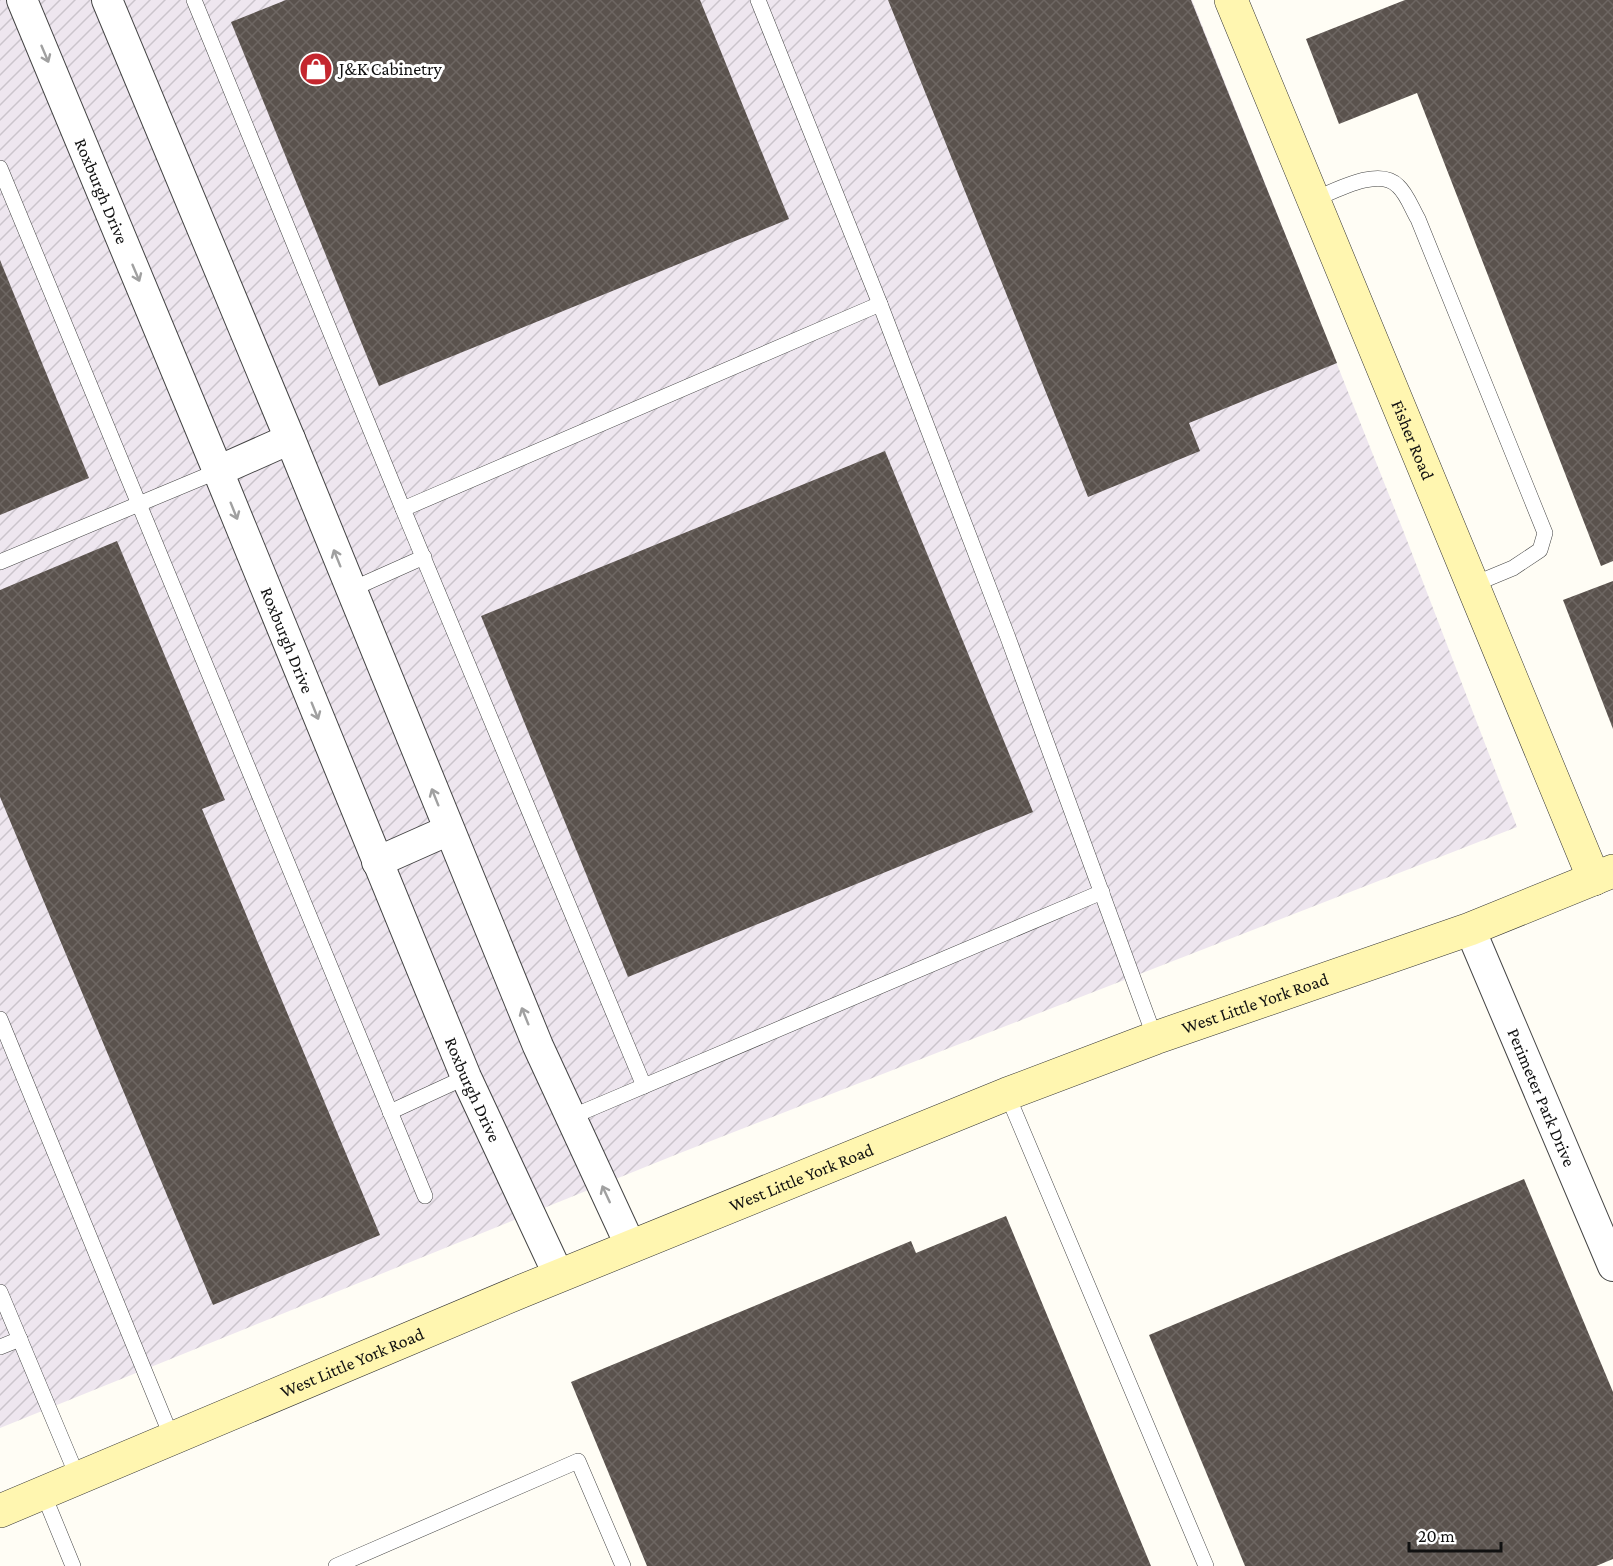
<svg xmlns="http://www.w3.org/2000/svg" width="1613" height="1566" viewBox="0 0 1613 1566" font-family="'Crimson Pro',serif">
	<defs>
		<pattern id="industrial-furrows" width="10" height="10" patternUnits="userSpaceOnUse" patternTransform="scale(1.5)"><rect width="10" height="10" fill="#eee6ef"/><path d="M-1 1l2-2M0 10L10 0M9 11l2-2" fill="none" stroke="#cbc4cc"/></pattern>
		<pattern id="building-cross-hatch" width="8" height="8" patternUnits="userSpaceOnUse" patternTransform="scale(1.5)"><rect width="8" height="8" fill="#5a524d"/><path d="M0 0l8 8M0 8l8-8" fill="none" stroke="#6d6662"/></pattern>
	</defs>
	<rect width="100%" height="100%" fill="#fffdf5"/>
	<polygon fill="url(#industrial-furrows)" points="0,0 1192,0 1403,530 1517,827 680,1153 0,1428"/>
	<g fill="url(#building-cross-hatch)">
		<polygon points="286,0 700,0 789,219 379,386 231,22"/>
		<polygon points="888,0 1191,0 1337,363 1189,423 1200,451 1088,497"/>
		<polygon points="1405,0 1613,0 1613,561 1601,566 1417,93 1339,124 1306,39"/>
		<polygon points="0,260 89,478 0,515"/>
		<polygon points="885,451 1033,812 628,977 481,616"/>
		<polygon points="117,541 225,800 202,809 380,1235 213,1305 0,797 0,590"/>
		<polygon points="1613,581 1613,729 1563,600"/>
		<polygon points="1524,1179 1613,1392 1613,1559 1596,1566 1245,1566 1149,1335"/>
		<polygon points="1006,1216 1151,1566 647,1566 571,1382 911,1241 916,1253"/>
	</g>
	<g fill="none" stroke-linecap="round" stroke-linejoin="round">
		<defs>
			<g id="lane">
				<polyline points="194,0 403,509"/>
				<polyline points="758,0 880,304 1007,635 1155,1038"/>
				<polyline points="0,168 425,1196"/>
				<path d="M1313,200C1335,191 1379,166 1398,186C1407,194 1412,209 1418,219L1545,533L1540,550L1513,568L1472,585"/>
				<polyline points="0,562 218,471"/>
				<polyline points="350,590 424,557"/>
				<polyline points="0,1019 172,1438"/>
				<polyline points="644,1086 403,509 880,304"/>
				<polyline points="1007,1094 1206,1566"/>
				<polyline points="390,1112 466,1077"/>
				<polyline points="571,1117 1102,892"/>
				<polyline points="0,1292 78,1478"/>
				<polyline points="0,1347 20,1339"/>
				<polyline points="43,1493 73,1566"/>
				<polyline points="336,1566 578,1461 623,1566"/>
			</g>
			<g id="street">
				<path id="s1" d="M22,0L218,471L466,1077L559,1276"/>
				<polyline points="107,0 290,439 538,1046 631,1247"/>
				<polyline points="218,471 290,439"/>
				<polyline points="377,862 449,830"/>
				<path id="s2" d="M1470,929L1613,1266"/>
			</g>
			<g id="secondary">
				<path id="s3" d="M1231,0L1594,879"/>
				<path id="s4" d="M0,1511L522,1291L1007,1094L1155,1038L1470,929L1613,871"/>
			</g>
		</defs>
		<use href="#lane" stroke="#444" stroke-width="16"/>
		<use href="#street" stroke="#444" stroke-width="32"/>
		<use href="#secondary" stroke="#333" stroke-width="34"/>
		<use href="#lane" stroke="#fff" stroke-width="15"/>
		<use href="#street" stroke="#fff" stroke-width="30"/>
		<use href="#secondary" stroke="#fff6b0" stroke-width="33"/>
	</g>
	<defs><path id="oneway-shaft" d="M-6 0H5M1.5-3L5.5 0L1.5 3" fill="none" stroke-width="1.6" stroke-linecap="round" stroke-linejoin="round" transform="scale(1.5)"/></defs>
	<g stroke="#a0a0a0">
		<use href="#oneway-shaft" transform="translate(45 54) rotate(67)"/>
		<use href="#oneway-shaft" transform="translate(136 273) rotate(67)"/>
		<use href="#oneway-shaft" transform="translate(234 511) rotate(68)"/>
		<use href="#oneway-shaft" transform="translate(337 558) rotate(-112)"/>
		<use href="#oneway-shaft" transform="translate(315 711) rotate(68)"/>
		<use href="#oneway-shaft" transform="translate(435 797) rotate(-112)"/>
		<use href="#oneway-shaft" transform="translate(525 1016) rotate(-112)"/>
		<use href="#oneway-shaft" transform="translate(606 1194) rotate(-115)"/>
	</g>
	<defs>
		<symbol id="shop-disc" viewBox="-11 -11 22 22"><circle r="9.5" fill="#c4262e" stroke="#fff"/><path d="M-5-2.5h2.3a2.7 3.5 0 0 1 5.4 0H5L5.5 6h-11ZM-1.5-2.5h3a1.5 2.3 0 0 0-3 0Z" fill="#fff"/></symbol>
	</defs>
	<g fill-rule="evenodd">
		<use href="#shop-disc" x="297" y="50" width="38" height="38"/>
	</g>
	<g text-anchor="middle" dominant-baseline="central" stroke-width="6" stroke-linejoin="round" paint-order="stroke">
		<g font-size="18" fill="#111" stroke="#fff" text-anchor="start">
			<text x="339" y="69">J&amp;K Cabinetry</text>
		</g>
		<g font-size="18" fill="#111" stroke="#fff">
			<text stroke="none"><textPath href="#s1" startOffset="207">Roxburgh Drive</textPath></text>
			<text stroke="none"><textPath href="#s3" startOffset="476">Fisher Road</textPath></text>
			<text stroke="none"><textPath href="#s1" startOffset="693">Roxburgh Drive</textPath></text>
			<text stroke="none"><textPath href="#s4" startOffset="1354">West Little York Road</textPath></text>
			<text stroke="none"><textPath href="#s1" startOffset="1179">Roxburgh Drive</textPath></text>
			<text stroke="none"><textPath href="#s2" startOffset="183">Perimeter Park Drive</textPath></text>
			<text stroke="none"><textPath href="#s4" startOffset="868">West Little York Road</textPath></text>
			<text stroke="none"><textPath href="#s4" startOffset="382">West Little York Road</textPath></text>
		</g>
	</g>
	<path d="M1409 1542v9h92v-9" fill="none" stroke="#111111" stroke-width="3"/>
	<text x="1418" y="1542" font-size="18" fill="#111111" stroke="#ffffff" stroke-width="4.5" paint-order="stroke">20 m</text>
</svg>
